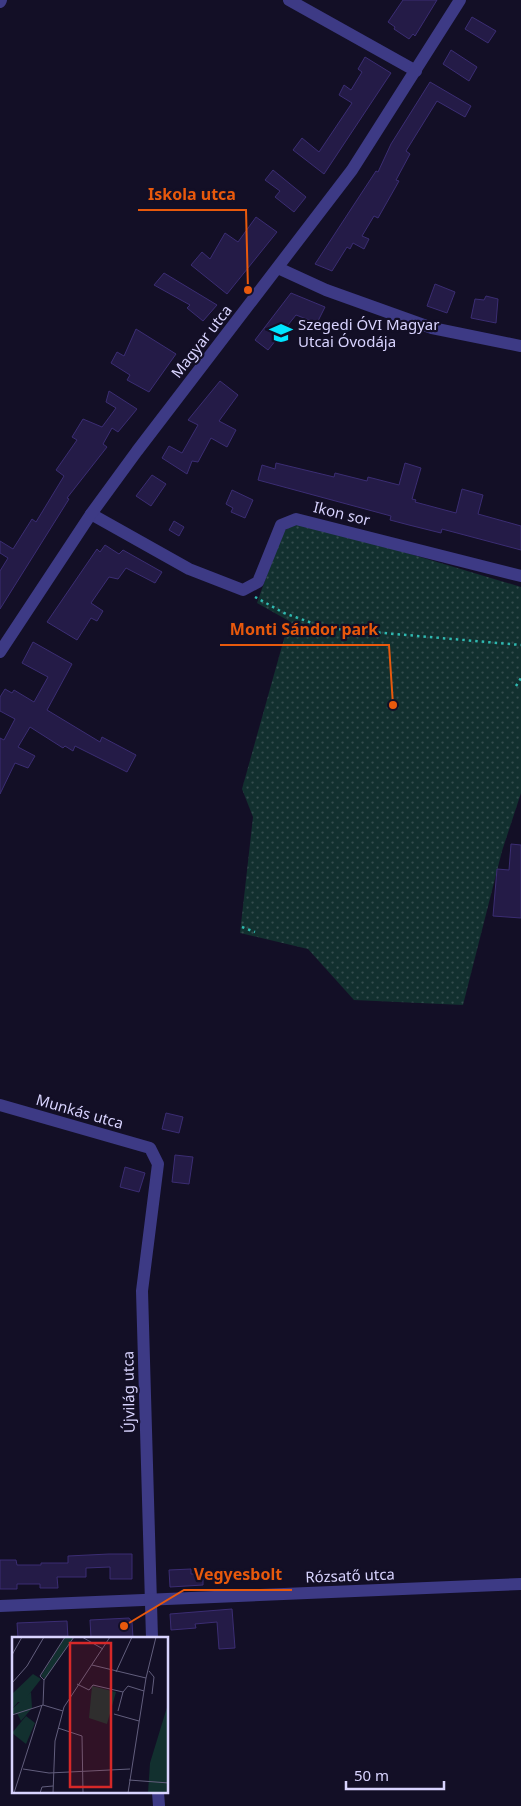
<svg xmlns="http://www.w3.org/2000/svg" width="521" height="1806" viewBox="0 0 521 1806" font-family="'Noto Sans',sans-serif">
	<defs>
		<pattern id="park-dots" width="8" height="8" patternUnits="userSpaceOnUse" patternTransform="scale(1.25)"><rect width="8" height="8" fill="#12302f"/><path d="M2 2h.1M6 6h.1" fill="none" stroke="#344d4e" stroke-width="1.8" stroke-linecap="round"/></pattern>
	</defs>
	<rect width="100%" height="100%" fill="#130f26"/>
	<polygon fill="url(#park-dots)" points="295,524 310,524 521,587 521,793 502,851 463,1005 354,1000 308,949 240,933 253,817 242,789 289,621 257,603 282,532"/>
	<g fill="#241b47" stroke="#3b2d73">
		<polygon points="403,0 437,0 415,36 413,34 409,39 394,29 395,27 388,22"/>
		<polygon points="472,17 496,31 488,43 465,29"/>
		<polygon points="451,50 477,67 469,81 443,64"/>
		<polygon points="365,57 391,73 324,174 293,150 302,138 319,152 352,103 339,95 344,85 351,90 362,72 358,69"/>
		<polygon points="430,82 471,106 465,117 437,101 406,151 410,154 396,180 399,181 378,218 374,216 362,236 369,239 364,249 353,243 350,249 347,247 332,271 315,264 376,171 378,172 391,144"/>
		<polygon points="273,170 306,197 294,212 275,197 280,191 265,180"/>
		<polygon points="256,217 277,232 227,294 191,265 202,252 210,259 225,233 238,242"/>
		<polygon points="164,273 217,305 203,321 187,308 190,305 154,285"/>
		<polygon points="435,284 455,292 447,313 427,306"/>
		<polygon points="291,293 325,307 317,323 296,315 268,350 255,340"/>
		<polygon points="486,296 498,299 496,323 471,318 475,299 484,300"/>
		<polygon points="136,329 176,354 149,392 127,380 130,375 111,363 117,352 124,356"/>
		<polygon points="220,381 238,395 219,421 236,430 227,447 211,438 198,462 192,461 187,474 162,458 169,446 182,453 198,425 188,420"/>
		<polygon points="109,391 137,409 118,432 112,428 103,444 107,447 67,498 69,499 0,609 0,571 8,558 0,553 0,541 13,549 32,519 36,522 64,476 56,470 77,440 72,437 83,419 102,427 116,408 106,402"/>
		<polygon points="276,463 334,477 335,473 367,481 368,477 399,485 405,463 421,468 412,499 416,500 415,502 456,513 462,489 483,495 478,514 521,526 521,550 442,529 441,533 409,525 390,520 391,516 258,480 262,465 275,469"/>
		<polygon points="152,475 166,484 151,506 136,496"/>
		<polygon points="232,490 253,500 245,518 231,512 233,508 226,504"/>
		<polygon points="174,521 184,527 179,536 169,530"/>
		<polygon points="105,545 119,554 123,550 162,572 155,583 126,568 118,579 109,577 91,603 103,611 97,621 91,618 77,640 47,622 97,549 100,552"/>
		<polygon points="33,642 72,664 47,710 100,742 102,737 136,755 127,772 75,746 73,751 65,746 63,748 30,727 18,747 35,756 28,768 15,763 0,794 0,738 4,740 15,719 0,711 0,697 5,689 12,693 14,690 34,702 48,677 22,663"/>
		<polygon points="511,844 521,845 521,918 493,916 497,869 509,870"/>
		<polygon points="166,1113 183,1117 179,1133 162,1129"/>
		<polygon points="175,1155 193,1157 189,1184 172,1182"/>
		<polygon points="125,1167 145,1173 139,1192 120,1187"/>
		<polygon points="109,1554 132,1554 132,1579 110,1579 110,1567 86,1568 86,1577 57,1577 58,1588 40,1588 40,1584 17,1584 17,1589 0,1589 0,1560 16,1560 17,1565 41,1565 41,1563 68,1563 68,1556"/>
		<polygon points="191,1569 191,1574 203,1574 203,1585 170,1587 169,1570"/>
		<polygon points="232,1609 235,1648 219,1649 217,1622 195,1624 196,1628 171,1630 170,1614"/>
		<polygon points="129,1618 132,1622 133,1638 91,1638 90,1620"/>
		<polygon points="67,1621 68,1638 18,1638 17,1623"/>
	</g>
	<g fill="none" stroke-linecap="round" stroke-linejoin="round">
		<g stroke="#2fb8b0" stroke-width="2.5" stroke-dasharray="2.5 4" stroke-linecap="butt">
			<polyline points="255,597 284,613 326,628 521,645"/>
			<polyline points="516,686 521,678"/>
			<polyline points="242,927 255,932"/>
		</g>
		<g stroke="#3d3a85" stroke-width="12">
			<polyline points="289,0 416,71"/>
			<polyline points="0,2 1,0"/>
			<polyline points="278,268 326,290 432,328 521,346"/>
			<polyline points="91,514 189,569 243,590 258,582 281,525 296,519 521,576"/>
			<polyline points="0,652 91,514 137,451 352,170 460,0"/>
			<polyline points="0,1105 150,1148 158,1164 142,1291 152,1638"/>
			<polyline points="0,1606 521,1584"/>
			<polyline points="158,1792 159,1806"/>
		</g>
	</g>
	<defs>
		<symbol id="school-bare" viewBox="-9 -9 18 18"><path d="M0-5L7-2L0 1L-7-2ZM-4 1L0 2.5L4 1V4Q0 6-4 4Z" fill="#00e5ff" stroke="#130f26" stroke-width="2.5" paint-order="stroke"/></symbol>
	</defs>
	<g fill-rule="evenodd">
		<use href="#school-bare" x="265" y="317" width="32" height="32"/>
	</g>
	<g text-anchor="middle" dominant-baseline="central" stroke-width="4.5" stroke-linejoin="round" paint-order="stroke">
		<g font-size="15" fill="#d9d4ff" stroke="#130f26" text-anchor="start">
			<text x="298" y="324">Szegedi ÓVI Magyar<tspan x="298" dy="17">Utcai Óvodája</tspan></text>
		</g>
		<g font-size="15" fill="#d9d4ff" stroke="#130f26">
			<text transform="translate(201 341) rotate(-52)">Magyar utca</text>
			<text transform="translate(342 513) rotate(14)">Ikon sor</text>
			<text transform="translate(80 1111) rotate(16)">Munkás utca</text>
			<text transform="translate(128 1392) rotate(-91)">Újvilág utca</text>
			<text transform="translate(350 1575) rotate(-2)">Rózsatő utca</text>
		</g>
	</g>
	<g transform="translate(12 1637)">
		<rect width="156" height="156" fill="#130f26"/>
		<path d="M19,55L20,71L9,84L5,76L0,78V72ZM156,67V156H136L138,126Z" fill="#12302f"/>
		<path d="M21,37L29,42L11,65H6L0,72V57Z" fill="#12302f"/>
		<path d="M53,0H62L33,42L29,39ZM80,49L104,55L95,87L77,81Z" fill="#12302f"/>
		<path d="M14,79L23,86L14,107L0,96Z" fill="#12302f"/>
		<path fill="none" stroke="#625e7d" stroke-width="1" d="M70,0L91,12M0,18L10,0M80,28L134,41M137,34L142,40L140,57M104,35L120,0M32,43L62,0M0,46L15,29L32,0M65,47L77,53L81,48L111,55L106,74M111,55L116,49L132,54M31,68L32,43L28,39L53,0M102,77L127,84M0,78L31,68L51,74M46,91L70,99L71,156M11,132L37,136L118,132M117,143L157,146M2,156L30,68M28,156L30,150L41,149M41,156L43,104L52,70L98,0M116,156L134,41L144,0"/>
		<path fill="#d62828" fill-opacity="0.15" stroke="#d62828" stroke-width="2.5" d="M58,6H99V150H58Z"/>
		<rect width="156" height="156" fill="none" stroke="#d9d4ff" stroke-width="2.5"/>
	</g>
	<path fill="none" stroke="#e8590c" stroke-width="2" d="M248 290L246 210H138M393 705L389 645H220M124 1626L184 1590H292"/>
	<g fill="#e8590c" stroke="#130f26" stroke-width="2">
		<circle cx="248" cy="290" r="5"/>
		<circle cx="393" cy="705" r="5"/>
		<circle cx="124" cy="1626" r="5"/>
	</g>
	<g font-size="16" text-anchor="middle" font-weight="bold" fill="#e8590c" stroke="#130f26" stroke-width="4.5" stroke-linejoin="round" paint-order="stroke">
		<text x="192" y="200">Iskola utca</text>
		<text x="304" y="635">Monti Sándor park</text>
		<text x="238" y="1580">Vegyesbolt</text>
	</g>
	<path d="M346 1781v8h98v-8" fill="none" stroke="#d9d4ff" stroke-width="2.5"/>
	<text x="354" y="1781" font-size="15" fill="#d9d4ff" stroke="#130f26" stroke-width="4" paint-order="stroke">50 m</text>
</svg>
